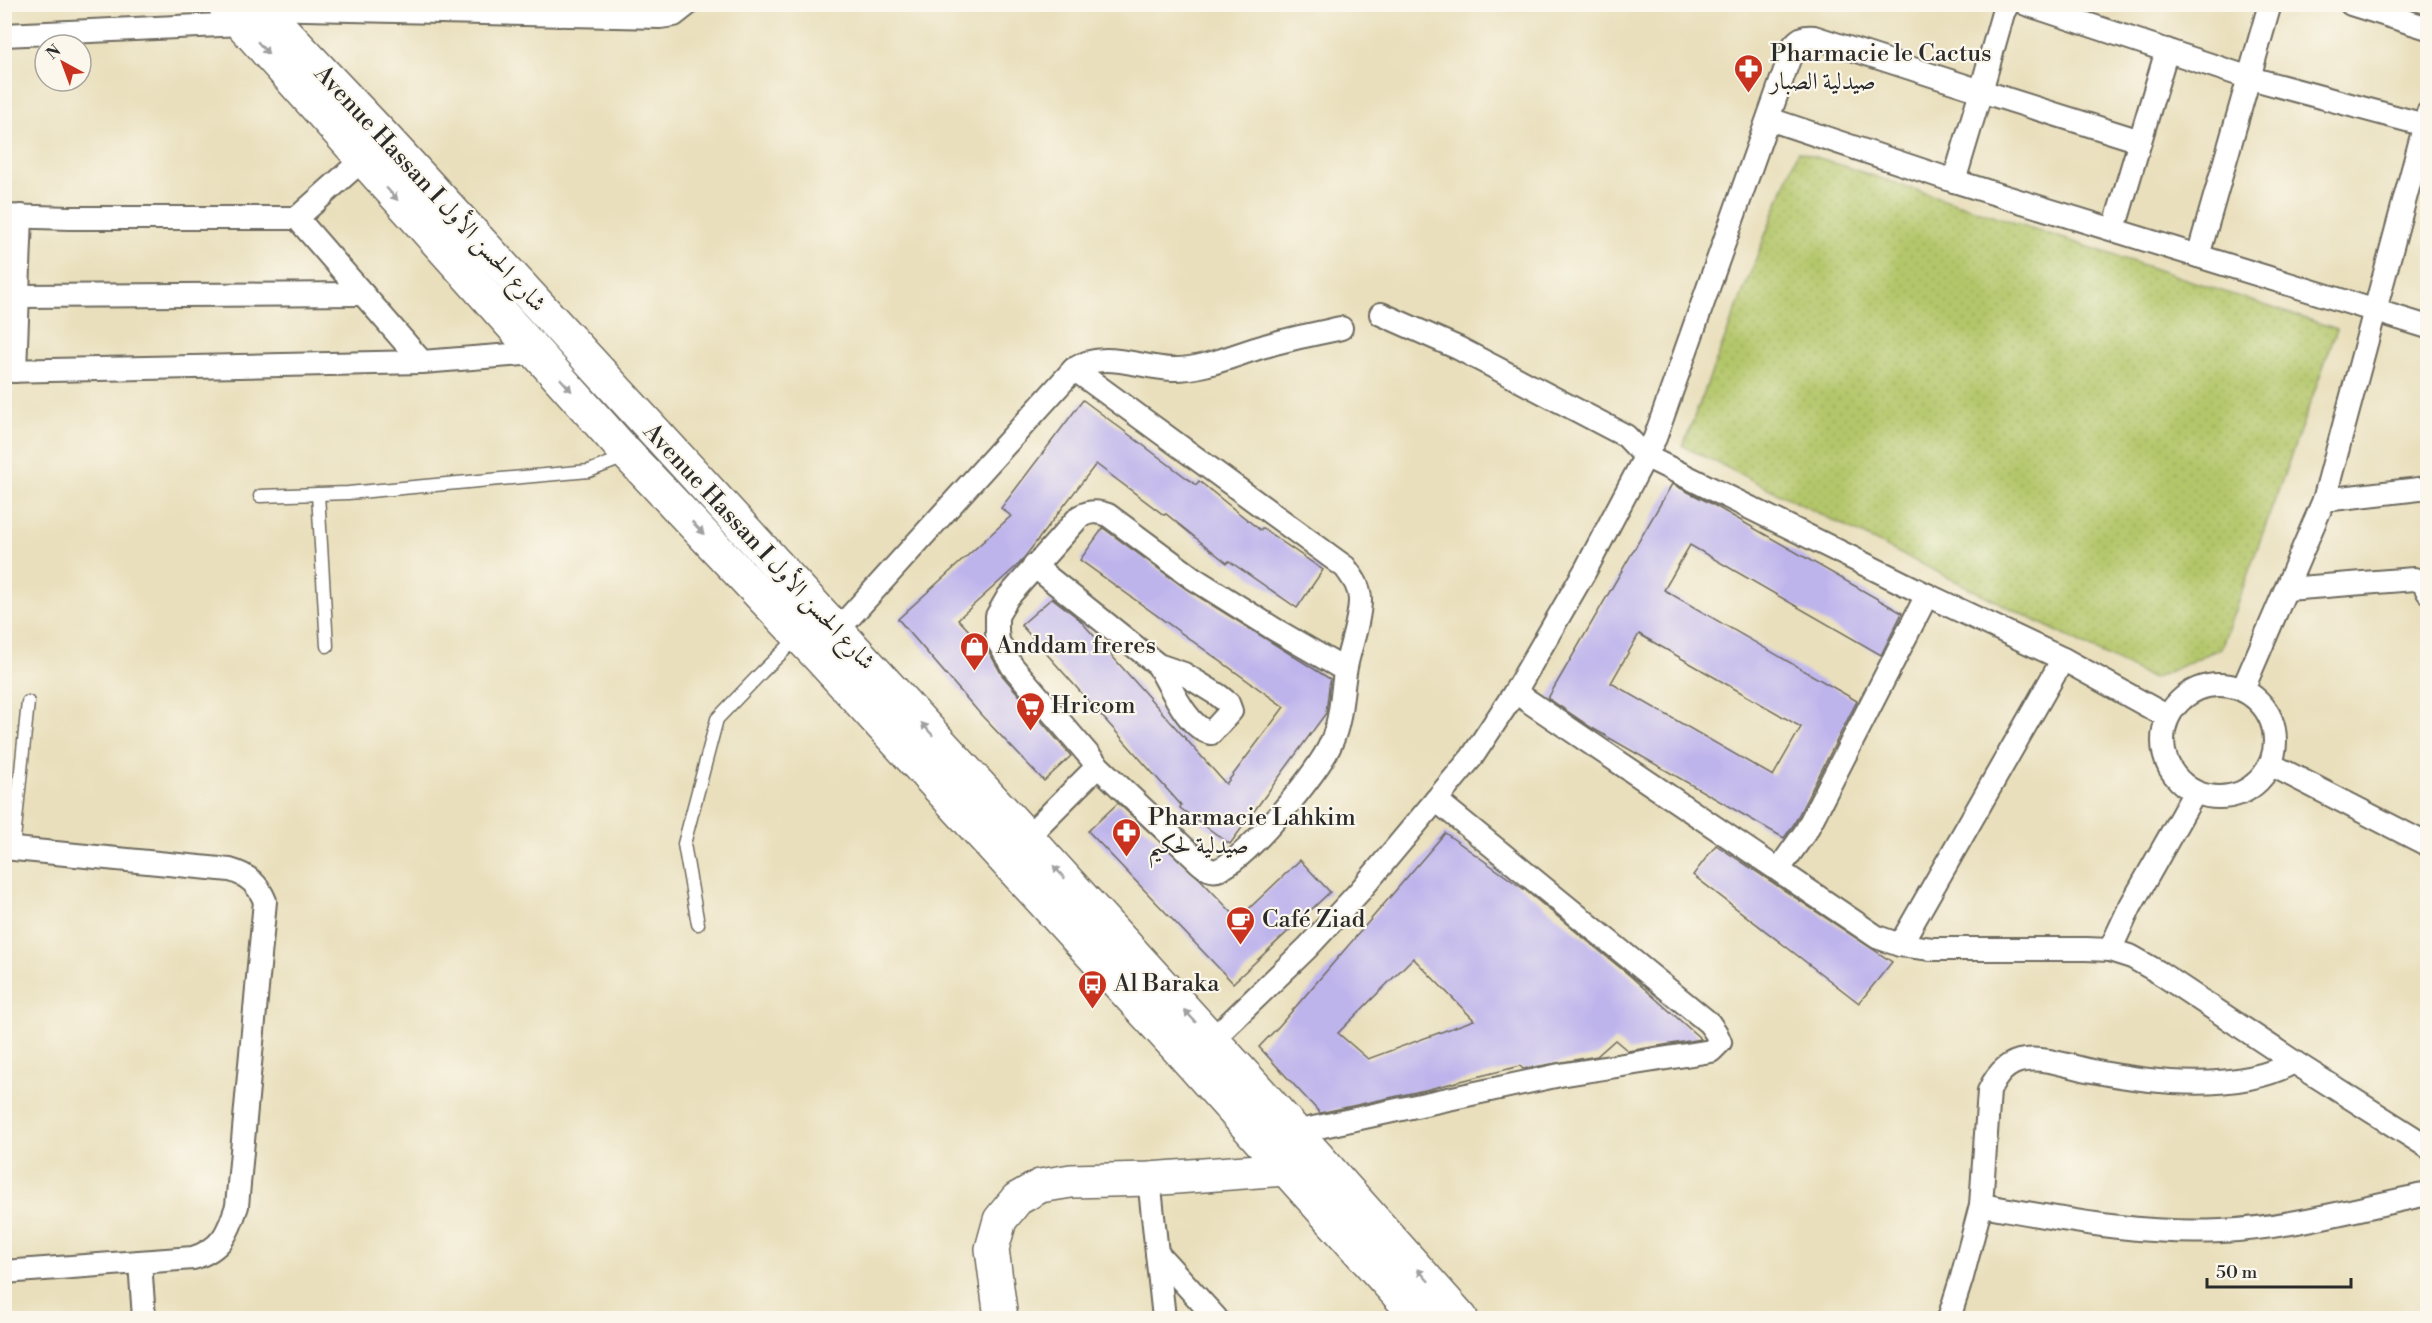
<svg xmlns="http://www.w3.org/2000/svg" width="2432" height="1323" viewBox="0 0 2432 1323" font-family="'Libre Bodoni',Amiri,serif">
	<defs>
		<pattern id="grass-dots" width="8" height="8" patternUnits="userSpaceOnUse" patternTransform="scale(1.5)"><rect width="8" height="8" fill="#b3c669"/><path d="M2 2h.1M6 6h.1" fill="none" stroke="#9aaa5b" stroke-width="1.8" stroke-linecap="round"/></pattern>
	</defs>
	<rect width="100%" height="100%" fill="#fbf7ec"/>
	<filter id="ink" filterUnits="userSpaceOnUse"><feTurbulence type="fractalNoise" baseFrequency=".0167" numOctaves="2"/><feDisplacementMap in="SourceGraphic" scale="12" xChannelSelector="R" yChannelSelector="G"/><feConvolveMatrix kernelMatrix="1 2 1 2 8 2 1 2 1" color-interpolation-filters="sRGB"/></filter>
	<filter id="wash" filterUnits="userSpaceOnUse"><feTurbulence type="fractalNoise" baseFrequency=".008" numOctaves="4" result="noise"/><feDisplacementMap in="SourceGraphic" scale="24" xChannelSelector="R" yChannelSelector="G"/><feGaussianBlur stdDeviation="1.35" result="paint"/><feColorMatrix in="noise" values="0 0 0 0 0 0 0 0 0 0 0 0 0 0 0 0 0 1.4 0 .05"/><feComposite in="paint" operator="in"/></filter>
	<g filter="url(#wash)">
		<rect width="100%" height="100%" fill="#e9dfbc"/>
		<polygon fill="url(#grass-dots)" stroke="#6f784a" stroke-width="1.5" points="1798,151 2337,329 2221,648 2153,679 1683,446"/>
		<g id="blocks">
			<g fill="#beb4ec" fill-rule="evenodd">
				<polygon points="1083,400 1196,485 1199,481 1260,530 1262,528 1323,570 1297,608 1229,561 1227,563 1166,514 1164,515 1096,464 1020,563 958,619 989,652 1002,675 1071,756 1044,781 982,716 898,619 1011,516 1001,508"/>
				<path d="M1672,484L1710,503L1902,613L1881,655L1690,545L1664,590L1857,701L1794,824L1784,838L1592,728L1548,698ZM1639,634L1801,727L1773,776L1611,683Z"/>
				<polygon points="1103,528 1186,589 1330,679 1326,713 1230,844 1180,808 1181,805 1021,625 1052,598 1079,619 1226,784 1284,707 1080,560"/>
				<polygon points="1118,803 1201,880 1238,919 1300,860 1330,892 1233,983 1088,831"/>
				<path d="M1445,833L1525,890L1629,975L1701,1039L1628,1051L1615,1040L1597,1056L1523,1069L1520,1066L1425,1090L1320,1113L1259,1047L1280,1025ZM1413,958L1474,1020L1368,1059L1338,1033Z"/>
				<polygon points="1716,845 1892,962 1859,1003 1693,875"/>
			</g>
		</g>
	</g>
	<g filter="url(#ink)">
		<use href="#blocks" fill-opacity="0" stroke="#6e6a5e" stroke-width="1.5"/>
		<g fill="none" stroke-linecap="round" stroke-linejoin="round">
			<defs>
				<g id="lane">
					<polyline points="318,494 327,646"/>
					<polyline points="260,496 348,493 589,471 625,457"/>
					<polyline points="13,849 28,702"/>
					<polyline points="698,924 684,844 717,719 762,672 798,637"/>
				</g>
				<g id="street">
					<polyline points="2008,4 2003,13 1981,91 2140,141"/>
					<polyline points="2026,4 2250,78 2425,125"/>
					<polyline points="2351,4 2428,28"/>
					<polyline points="261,8 660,17 674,15 688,4"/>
					<polyline points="4,35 242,24"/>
					<polyline points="2428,113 2324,500 2428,488"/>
					<polyline points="1769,119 1954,181 2198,256 2270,4"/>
					<polyline points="4,216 70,218 297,218 362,160"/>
					<polyline points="297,218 422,362"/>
					<polyline points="2114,229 2167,50"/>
					<polyline points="2198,256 2428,327"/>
					<polyline points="18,296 363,294"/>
					<polyline points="1381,314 1458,348 1626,436 1645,456 1927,595"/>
					<path d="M1074,369C1103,349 1140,368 1172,369C1203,370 1236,354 1265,346C1290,338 1316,334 1341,328"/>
					<polyline points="4,371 422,362 537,353"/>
					<polyline points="15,371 21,216"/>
					<path d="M1034,566L1158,665L1184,674L1218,695L1228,703L1231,711L1211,733C1187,728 1170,685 1158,665"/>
					<polyline points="2287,589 2414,579 2423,582 2428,592"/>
					<path d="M837,631L1074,369L1345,567C1353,578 1360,587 1360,600C1360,622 1350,646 1346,667C1341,693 1342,719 1331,743C1320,771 1247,858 1220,869C1212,873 1206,868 1200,863L1098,766"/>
					<circle cx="2219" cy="741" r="56"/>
					<polyline points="2243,689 2324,500"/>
					<polyline points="1515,692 1877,937 1900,945 1932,949 2086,949 2110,950 2132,957 2160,973 2294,1062 2428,1147"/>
					<polyline points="2270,764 2428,845"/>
					<path d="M1027,837L1098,766L1012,666L998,641L997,632V616L1008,597L1079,517C1090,511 1097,511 1108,515L1193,578L1274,629L1345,670"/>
					<path d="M4,848L230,870C248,875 258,884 265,901L237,1206C228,1233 222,1249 193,1258L4,1272"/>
					<polyline points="1779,869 1806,831 1927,595 2063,659 2168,717"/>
					<polyline points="1900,945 2063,659"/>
					<polyline points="2110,950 2130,907 2195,792"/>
					<path d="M1212,1040L1307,948L1359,892L1472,757L1515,692L1585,571L1655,438L1794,45C1800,38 1804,36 1814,37L1981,91L1954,181"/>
					<polyline points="1295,1132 1560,1075 1711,1051 1720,1042 1716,1033 1709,1023 1436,800"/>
					<polyline points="1149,1179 1164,1318"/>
					<path d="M1981,1205C2062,1219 2138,1235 2221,1231C2290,1228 2359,1208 2428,1194"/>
					<polyline points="1157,1253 1216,1318"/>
					<polyline points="140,1262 144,1318"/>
					<path d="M1949,1318L1962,1277L1981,1205L1989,1091C1996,1076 2006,1062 2025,1060C2046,1057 2071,1067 2092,1071C2152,1083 2239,1093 2294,1062"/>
				</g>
				<g id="secondary">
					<polyline points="224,4 629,456 818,656 1181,1052 1419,1318"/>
					<polyline points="258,4 386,139 1027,837 1258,1090 1461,1318"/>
					<polyline points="1001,1318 992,1249 1000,1220 1017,1199 1040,1186 1071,1181 1149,1179 1285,1169"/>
				</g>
			</defs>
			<use href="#lane" stroke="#6e6a5e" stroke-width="15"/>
			<use href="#street" stroke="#6e6a5e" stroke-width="26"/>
			<use href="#secondary" stroke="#6e6a5e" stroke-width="36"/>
			<use href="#lane" stroke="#fff" stroke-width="12"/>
			<use href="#street" stroke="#fff" stroke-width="22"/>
			<use href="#secondary" stroke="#fff" stroke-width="33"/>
		</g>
		<defs><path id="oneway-solid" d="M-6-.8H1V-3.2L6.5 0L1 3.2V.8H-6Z" transform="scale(1.5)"/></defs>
		<g fill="#a0a0a0">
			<use href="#oneway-solid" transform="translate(263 48) rotate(49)"/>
			<use href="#oneway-solid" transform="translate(392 194) rotate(48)"/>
			<use href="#oneway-solid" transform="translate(566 385) rotate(48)"/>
			<use href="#oneway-solid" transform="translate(698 528) rotate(47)"/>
			<use href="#oneway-solid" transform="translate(927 729) rotate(-132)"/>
			<use href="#oneway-solid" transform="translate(1059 872) rotate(-132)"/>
			<use href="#oneway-solid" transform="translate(1190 1016) rotate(-132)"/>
			<use href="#oneway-solid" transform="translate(1423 1275) rotate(-132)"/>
		</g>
	</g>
	<defs>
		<symbol id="pharmacy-pin" viewBox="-11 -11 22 30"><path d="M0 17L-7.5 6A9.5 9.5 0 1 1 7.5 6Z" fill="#c8321e" stroke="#fbf7ec"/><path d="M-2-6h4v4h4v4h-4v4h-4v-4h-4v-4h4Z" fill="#fff"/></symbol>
		<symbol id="shop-pin" viewBox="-11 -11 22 30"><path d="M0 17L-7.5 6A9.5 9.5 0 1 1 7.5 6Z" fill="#c8321e" stroke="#fbf7ec"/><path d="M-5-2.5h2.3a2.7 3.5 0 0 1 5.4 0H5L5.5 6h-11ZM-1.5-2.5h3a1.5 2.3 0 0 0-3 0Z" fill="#fff"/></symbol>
		<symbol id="supermarket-pin" viewBox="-11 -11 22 30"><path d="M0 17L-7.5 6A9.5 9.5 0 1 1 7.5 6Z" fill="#c8321e" stroke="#fbf7ec"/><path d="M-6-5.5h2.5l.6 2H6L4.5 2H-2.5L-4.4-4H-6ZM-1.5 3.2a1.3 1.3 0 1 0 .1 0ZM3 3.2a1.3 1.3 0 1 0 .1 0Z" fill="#fff"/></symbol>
		<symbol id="cafe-pin" viewBox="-11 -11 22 30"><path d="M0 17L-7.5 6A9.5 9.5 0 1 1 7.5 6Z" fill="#c8321e" stroke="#fbf7ec"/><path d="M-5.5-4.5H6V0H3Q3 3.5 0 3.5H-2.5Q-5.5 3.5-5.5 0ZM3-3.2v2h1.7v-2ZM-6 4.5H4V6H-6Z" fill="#fff"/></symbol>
		<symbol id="bus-pin" viewBox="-11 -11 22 30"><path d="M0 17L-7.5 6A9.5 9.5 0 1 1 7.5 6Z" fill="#c8321e" stroke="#fbf7ec"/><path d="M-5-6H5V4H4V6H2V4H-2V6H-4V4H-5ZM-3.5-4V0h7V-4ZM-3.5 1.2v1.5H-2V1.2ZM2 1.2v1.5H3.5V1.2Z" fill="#fff"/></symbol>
	</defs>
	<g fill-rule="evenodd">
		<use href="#pharmacy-pin" x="1732" y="52" width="33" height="45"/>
		<use href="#shop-pin" x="958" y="630" width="33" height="45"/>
		<use href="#supermarket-pin" x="1014" y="690" width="33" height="45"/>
		<use href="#pharmacy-pin" x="1110" y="816" width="33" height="45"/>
		<use href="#cafe-pin" x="1224" y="904" width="33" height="45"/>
		<use href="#bus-pin" x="1076" y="968" width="33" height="45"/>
	</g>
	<g text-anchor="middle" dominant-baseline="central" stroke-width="4.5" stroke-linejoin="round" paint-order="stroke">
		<g font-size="24" fill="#2b2b2b" stroke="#fbf7ec" text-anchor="start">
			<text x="1770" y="54">Pharmacie le Cactus<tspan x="1770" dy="28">صيدلية الصبار</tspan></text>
			<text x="996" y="646">Anddam freres</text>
			<text x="1051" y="706">Hricom</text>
			<text x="1148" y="818">Pharmacie Lahkim<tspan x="1148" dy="28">صيدلية لحكيم</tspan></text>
			<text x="1262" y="920">Café Ziad</text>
			<text x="1114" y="984">Al Baraka</text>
		</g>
		<g font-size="24" fill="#2b2b2b" stroke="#fbf7ec">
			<text transform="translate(430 189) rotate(47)">Avenue Hassan I شارع الحسن الأول</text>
			<text transform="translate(759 547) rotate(47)">Avenue Hassan I شارع الحسن الأول</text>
		</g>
	</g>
	<rect width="2432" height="1323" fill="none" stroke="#fbf7ec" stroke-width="24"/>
	<g transform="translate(63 63) rotate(319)"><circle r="28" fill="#fbf7ec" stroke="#a8a59f" stroke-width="1.5"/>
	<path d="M0-4.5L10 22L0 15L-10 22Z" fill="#c8321e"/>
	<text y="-9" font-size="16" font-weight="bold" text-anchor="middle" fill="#2b2b2b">N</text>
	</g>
	<path d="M2207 1278v9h144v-9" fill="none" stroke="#2b2b2b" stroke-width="3"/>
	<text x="2216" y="1278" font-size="18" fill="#2b2b2b" stroke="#fbf7ec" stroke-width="4.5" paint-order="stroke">50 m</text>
</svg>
